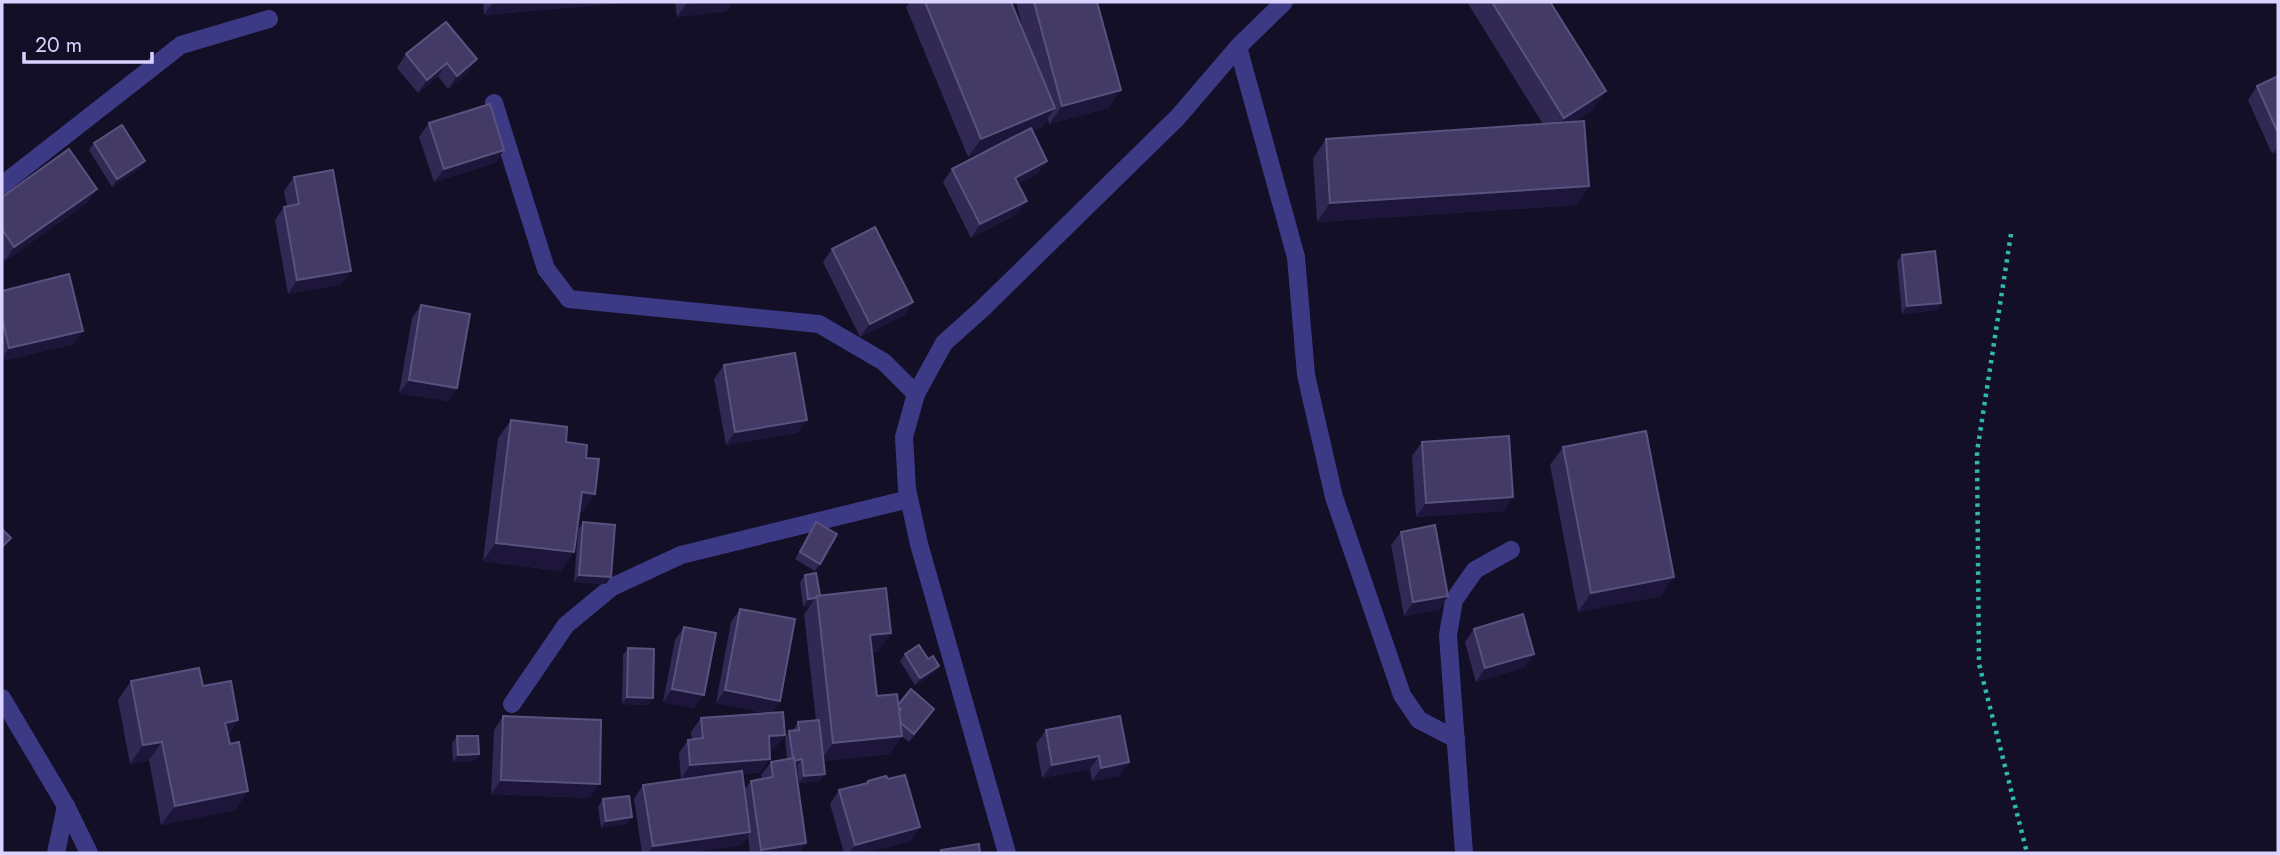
<svg xmlns="http://www.w3.org/2000/svg" width="2280" height="855" viewBox="0 0 2280 855" font-family="Jost,sans-serif">
	<rect width="100%" height="100%" fill="#130f26"/>
	<g fill="none" stroke-linecap="round" stroke-linejoin="round">
		<polyline stroke="#2fb8b0" stroke-width="4.5" stroke-dasharray="3.5 5" stroke-linecap="butt" points="2011,234 1977,452 1979,664 2027,853"/>
		<polyline stroke="#3d3a85" stroke-width="18" points="56,853 66,806"/>
		<g stroke="#3d3a85" stroke-width="18">
			<polyline points="1238,47 1296,257 1306,375 1334,497 1402,695 1419,720 1456,739"/>
			<polyline points="494,103 546,269 569,299 819,324 884,362 916,394"/>
			<polyline points="2,185 181,45 269,19"/>
			<polyline points="2,698 66,806 89,853"/>
			<polyline points="512,704 566,625 612,587 681,555 909,499"/>
			<polyline points="1007,853 919,544 907,489 904,437 916,394 944,343 982,309 1178,117 1238,47 1284,2"/>
			<polyline points="1464,853 1448,635 1454,600 1475,570 1511,550"/>
		</g>
	</g>
	<g fill="#312854">
		<polygon points="483,2 633,2 484,15"/>
		<polygon points="675,2 733,2 726,11 677,17"/>
		<polygon points="910,2 1011,2 1024,34 1016,2 1097,2 1121,90 1108,108 1049,124 1048,119 1042,127 1032,131 1047,161 1037,174 1018,184 1017,214 971,238 943,182 952,169 1001,144 968,157 906,7"/>
		<polygon points="1467,2 1550,2 1593,110 1574,122 1589,186 1576,205 1317,222 1313,158 1326,139 1543,124"/>
		<polygon points="406,54 477,59 467,73 448,89 438,76 418,93 397,68"/>
		<polygon points="2278,76 2278,152 2272,154 2248,100 2257,86"/>
		<polygon points="429,123 504,150 495,163 434,182 419,137"/>
		<polygon points="94,143 145,161 140,168 112,187 89,150"/>
		<polygon points="294,177 342,284 288,294 275,220 284,207 287,206 284,191"/>
		<polygon points="97,189 88,202 5,261 2,256 2,197"/>
		<polygon points="832,249 913,302 904,315 860,337 823,262"/>
		<polygon points="1902,255 1941,303 1936,310 1902,314 1897,262"/>
		<polygon points="2,291 83,331 73,344 2,361"/>
		<polygon points="421,305 457,388 448,401 399,393 412,318"/>
		<polygon points="724,365 807,420 797,433 726,445 714,379"/>
		<polygon points="511,420 566,442 582,513 579,512 561,571 483,561 498,438"/>
		<polygon points="1422,442 1504,511 1416,517 1412,456"/>
		<polygon points="1563,447 1661,596 1578,612 1550,465"/>
		<polygon points="583,522 606,584 574,582 578,530"/>
		<polygon points="816,522 820,564 815,571 795,559"/>
		<polygon points="1401,532 1448,596 1439,610 1404,616 1391,545"/>
		<polygon points="805,575 820,595 878,651 872,652 877,696 929,716 909,742 902,736 889,754 824,761 820,781 799,783 797,766 795,767 806,843 799,853 750,853 748,836 741,845 688,853 642,853 634,799 643,785 703,777 681,779 679,753 688,740 692,739 691,732 701,718 765,713 716,703 731,622 740,609 780,701 772,712 785,735 775,748 770,749 761,772 742,774 744,790 751,781 762,779 761,775 771,762 787,759 785,738 789,731 793,730 798,722 816,720 804,614 810,606 803,607 800,582"/>
		<polygon points="684,627 694,708 663,702 675,640"/>
		<polygon points="1474,629 1525,667 1476,682 1465,642"/>
		<polygon points="628,648 653,698 648,705 622,704 623,655"/>
		<polygon points="905,654 934,673 915,685 900,661"/>
		<polygon points="131,681 203,686 238,720 228,735 230,744 248,791 235,810 161,825 149,760 130,764 118,700"/>
		<polygon points="503,716 590,798 491,794 494,730"/>
		<polygon points="1120,716 1120,776 1092,781 1090,769 1042,778 1036,744 1046,730"/>
		<polygon points="457,736 479,754 475,761 453,762 452,743"/>
		<polygon points="868,781 911,841 864,853 844,853 830,804 839,790 866,783"/>
		<polygon points="603,799 627,824 601,828 598,807"/>
	</g>
	<g fill="#1d163a">
		<polygon points="493,2 633,2 484,15"/>
		<polygon points="700,2 733,2 726,11 677,17 686,4"/>
		<polygon points="477,59 467,73 448,89 457,76"/>
		<polygon points="447,63 438,76 418,93 427,80"/>
		<polygon points="1121,90 1108,108 1049,124 1062,106"/>
		<polygon points="1606,91 1593,110 1551,136 1564,118"/>
		<polygon points="1055,108 1042,127 968,157 981,139"/>
		<polygon points="2278,146 2278,152 2272,154"/>
		<polygon points="504,150 495,163 434,182 444,169"/>
		<polygon points="145,161 140,168 112,187 117,179"/>
		<polygon points="1047,161 1037,174 1005,191 1015,178"/>
		<polygon points="1589,186 1576,205 1317,222 1330,203"/>
		<polygon points="97,189 88,202 5,261 14,247"/>
		<polygon points="1027,201 1017,214 971,238 980,224"/>
		<polygon points="351,271 342,284 288,294 297,280"/>
		<polygon points="913,302 904,315 860,337 870,324"/>
		<polygon points="1941,303 1936,310 1902,314 1907,306"/>
		<polygon points="83,331 73,344 2,361 2,359 9,348"/>
		<polygon points="409,380 457,388 448,401 399,393"/>
		<polygon points="807,420 797,433 726,445 735,432"/>
		<polygon points="582,492 595,494 582,513 569,511"/>
		<polygon points="1513,497 1504,511 1416,517 1426,503"/>
		<polygon points="496,543 574,552 561,571 483,561"/>
		<polygon points="579,575 611,577 606,584 574,582"/>
		<polygon points="1674,577 1661,596 1578,612 1591,593"/>
		<polygon points="1448,596 1439,610 1404,616 1413,602"/>
		<polygon points="815,598 810,606 803,607 808,599"/>
		<polygon points="891,633 878,651 857,654 870,635"/>
		<polygon points="1534,654 1525,667 1476,682 1485,668"/>
		<polygon points="939,666 934,673 915,685 920,678"/>
		<polygon points="672,689 704,695 694,708 663,702"/>
		<polygon points="725,690 780,701 771,714 716,703"/>
		<polygon points="627,697 653,698 648,705 622,704"/>
		<polygon points="238,720 225,738 225,723"/>
		<polygon points="785,735 775,748 759,750 769,736"/>
		<polygon points="902,736 889,754 820,762 833,743"/>
		<polygon points="162,742 149,760 130,764 143,745"/>
		<polygon points="479,754 475,761 453,762 458,755"/>
		<polygon points="1099,756 1090,769 1042,778 1052,765"/>
		<polygon points="770,759 761,772 681,779 690,765"/>
		<polygon points="802,759 797,766 788,768 793,761"/>
		<polygon points="1129,762 1120,776 1092,781 1101,768"/>
		<polygon points="825,774 820,781 799,783 804,776"/>
		<polygon points="501,780 600,784 590,798 491,794"/>
		<polygon points="248,791 235,810 161,825 175,806"/>
		<polygon points="632,817 627,824 601,828 606,821"/>
		<polygon points="920,827 911,841 864,853 849,853 855,845"/>
		<polygon points="750,832 741,845 688,853 648,853 653,846"/>
		<polygon points="806,843 799,853 759,853 761,850"/>
	</g>
	<g fill="#433a66" stroke="#5a527e" stroke-width="2">
		<polygon points="925,2 1011,2 1055,108 981,139"/>
		<polygon points="1034,2 1097,2 1121,90 1062,106"/>
		<polygon points="1492,2 1550,2 1606,91 1564,118"/>
		<polygon points="446,22 477,59 457,76 447,63 427,80 406,54"/>
		<polygon points="2278,76 2278,133 2257,86"/>
		<polygon points="490,104 504,150 444,169 429,123"/>
		<polygon points="1584,121 1589,186 1330,203 1326,139"/>
		<polygon points="122,125 145,161 117,179 94,143"/>
		<polygon points="1031,128 1047,161 1015,178 1027,201 980,224 952,169"/>
		<polygon points="69,149 97,189 14,247 4,232 2,234 2,197"/>
		<polygon points="333,170 351,271 297,280 284,207 299,204 294,177"/>
		<polygon points="875,227 913,302 870,324 832,249"/>
		<polygon points="1935,251 1941,303 1907,306 1902,255"/>
		<polygon points="69,274 83,331 9,348 2,318 2,291"/>
		<polygon points="421,305 470,314 457,388 409,380"/>
		<polygon points="795,353 807,420 735,432 724,365"/>
		<polygon points="511,420 567,427 566,442 587,445 586,458 599,459 595,494 582,492 574,552 496,543"/>
		<polygon points="1646,431 1674,577 1591,593 1563,447"/>
		<polygon points="1509,436 1513,497 1426,503 1422,442"/>
		<polygon points="583,522 615,525 611,577 579,575"/>
		<polygon points="816,522 837,534 820,564 800,552"/>
		<polygon points="1435,525 1448,596 1413,602 1401,532"/>
		<polygon points="2,529 11,538 2,547"/>
		<polygon points="816,573 820,595 817,596 815,598 808,599 805,575"/>
		<polygon points="886,588 891,633 870,635 877,696 897,694 902,736 833,743 817,596"/>
		<polygon points="740,609 795,619 780,701 725,690"/>
		<polygon points="1523,614 1534,654 1485,668 1474,629"/>
		<polygon points="684,627 716,633 704,695 672,689"/>
		<polygon points="919,645 928,659 933,656 939,666 920,678 905,654"/>
		<polygon points="628,648 654,649 653,698 627,697"/>
		<polygon points="199,668 203,686 231,681 238,720 225,723 230,744 239,742 248,791 175,806 162,742 143,745 131,681"/>
		<polygon points="911,689 934,709 914,734 901,723 899,712 901,709 899,708 898,705"/>
		<polygon points="783,712 785,735 769,736 770,759 690,765 688,740 703,738 701,718"/>
		<polygon points="503,716 601,720 600,784 501,780"/>
		<polygon points="1120,716 1129,762 1101,768 1099,756 1052,765 1046,730"/>
		<polygon points="819,720 825,774 804,776 802,759 794,761 794,758 793,759 789,731 799,730 798,722"/>
		<polygon points="457,736 478,736 479,754 458,755"/>
		<polygon points="794,758 806,843 761,850 751,781 773,777 771,762"/>
		<polygon points="742,771 750,832 653,846 643,785"/>
		<polygon points="905,775 920,827 855,845 839,790 868,783 868,781 886,776 888,779"/>
		<polygon points="629,796 632,817 606,821 603,799"/>
		<polygon points="979,844 980,853 941,853 941,850"/>
	</g>
	<rect width="2280" height="855" fill="none" stroke="#d9d4ff" stroke-width="7"/>
	<path d="M24 52v10h128v-10" fill="none" stroke="#d9d4ff" stroke-width="3.5"/>
	<text x="35" y="52" font-size="21" fill="#d9d4ff" stroke="#130f26" stroke-width="5" paint-order="stroke">20 m</text>
</svg>
